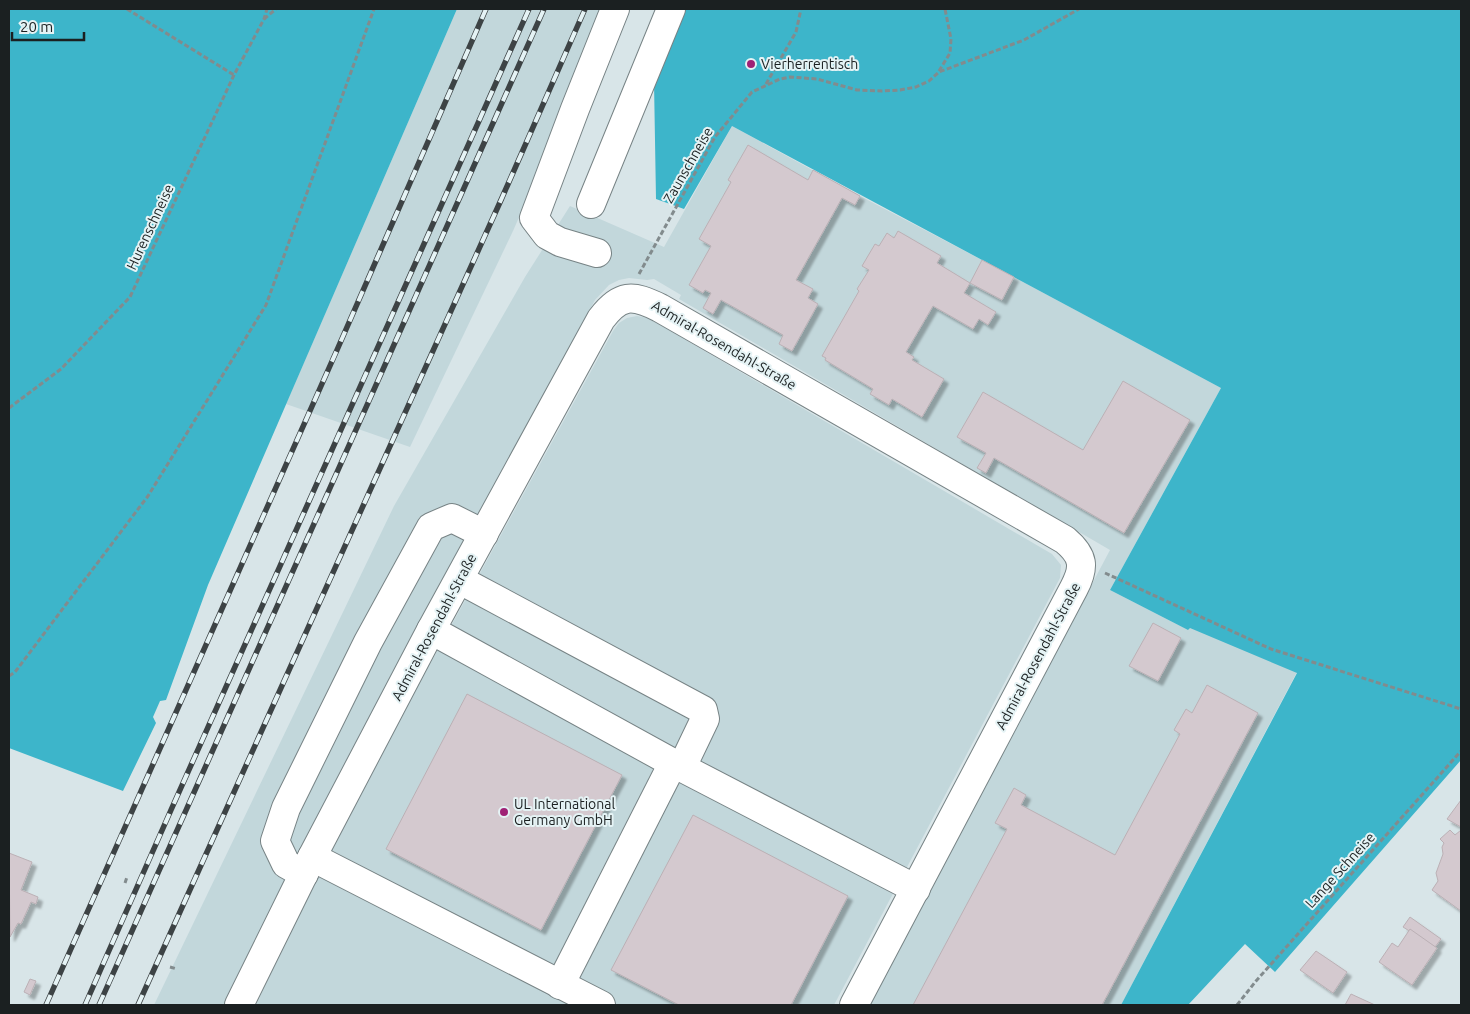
<svg xmlns="http://www.w3.org/2000/svg" width="1470" height="1014" viewBox="0 0 1470 1014" font-family="Ubuntu,sans-serif">
	<defs>
		<filter id="shadow"><feDropShadow dx="4.5" dy="4.5" stdDeviation="1" flood-color="#0004"/></filter>
	</defs>
	<rect width="100%" height="100%" fill="#d8e5e8"/>
	<g fill="#c2d7db">
		<polygon points="457,9 607,9 559,126 513,231 410,447 286,404"/>
		<polygon points="732,126 860,196 982,260 1221,388 1110,590 1188,630 1190,627 1297,672 1121,1005 869,1005 1110,550 679,299 681,295 654,279 647,280 629,278 619,280 609,285 595,300 293,868 224,1004 154,1005 394,506 525,277 570,206 664,247"/>
		<polygon points="637,316 648,318 1052,554 1061,565 1060,578 834,1005 256,1005 329,848 613,331 619,323 627,318"/>
	</g>
	<g fill="#3db5ca">
		<polygon points="9,9 457,9 208,585 166,700 160,701 153,717 156,723 123,791 9,748"/>
		<polygon points="679,9 1461,9 1461,760 1275,972 1245,944 1188,1005 1121,1005 1297,673 1190,628 1188,630 1110,590 1221,388 732,126 684,209 656,199 654,82"/>
	</g>
	<g fill="#d4c9cf" stroke="#bbb0b5" filter="url(#shadow)">
		<polygon points="748,145 808,180 813,170 860,196 855,205 842,198 796,280 813,289 808,298 818,304 792,351 779,344 783,335 721,300 713,314 703,308 711,293 705,290 703,293 689,285 711,246 699,239 731,182 728,180"/>
		<polygon points="898,231 941,256 937,263 970,283 964,293 996,312 988,325 979,319 973,329 933,306 906,352 914,357 912,360 944,379 922,417 892,399 889,405 870,394 873,389 825,360 826,358 822,356 859,291 857,289 869,270 862,266 875,244 879,246 887,233 894,238"/>
		<polygon points="982,260 1014,277 1002,300 970,283"/>
		<polygon points="1123,381 1190,420 1124,533 994,458 986,473 977,468 986,453 957,437 983,392 1083,450"/>
		<polygon points="1153,623 1181,638 1158,681 1129,666"/>
		<polygon points="1207,685 1258,713 1102,1005 913,1005 1007,829 995,823 1014,788 1026,795 1021,805 1115,855 1180,734 1174,730 1186,709 1192,713"/>
		<polygon points="467,694 622,775 541,930 386,849"/>
		<polygon points="1461,800 1461,827 1447,819"/>
		<polygon points="693,815 848,896 791,1005 679,1005 611,970"/>
		<polygon points="1450,830 1455,835 1461,830 1461,911 1432,890 1438,881 1436,873 1443,854 1442,847 1444,843 1440,839"/>
		<polygon points="9,853 32,862 21,890 38,897 36,904 31,902 21,924 18,923 10,937"/>
		<polygon points="1410,917 1441,939 1435,947 1403,927"/>
		<polygon points="1410,929 1437,948 1412,985 1379,962 1392,943 1398,947"/>
		<polygon points="1316,951 1347,972 1333,993 1300,970"/>
		<polygon points="30,979 36,981 30,995 24,992"/>
		<polygon points="1351,994 1375,1005 1345,1005"/>
	</g>
	<g fill="none" stroke-linecap="round" stroke-linejoin="round">
		<defs>
			<g id="minor">
				<polyline points="591,204 671,9"/>
				<polyline points="597,253 560,242 547,235 534,218 575,109 615,9"/>
				<polyline points="460,580 703,710 705,719 682,767"/>
				<polyline points="431,630 673,763 916,889"/>
				<polyline points="312,857 601,1005"/>
				<polyline points="304,874 286,864 275,841 286,808 368,642 431,527 452,518 484,534"/>
				<polyline points="560,985 673,763"/>
				<path d="M239,1005L312,857L431,630L601,319C620,294 632,294 660,308L1065,540C1084,556 1085,567 1074,588L854,1005"/>
			</g>
		</defs>
		<use href="#minor" stroke="#778385" stroke-width="30"/>
		<g stroke="#828b8d" stroke-width="3" stroke-dasharray="5 2.5" stroke-linecap="butt">
			<polyline points="127,9 234,75"/>
			<polyline points="264,19 276,9"/>
			<polyline points="939,71 950,53 951,39 945,9"/>
			<polyline points="766,84 796,32 801,9"/>
			<polyline points="639,274 715,137 752,92 780,79 790,77 817,79 857,90 882,91 900,90 916,87 929,81 939,72 1024,40 1079,9"/>
			<polyline points="9,408 61,369 130,297 234,75 264,19 267,9"/>
			<polyline points="1105,573 1271,649 1461,709"/>
			<polyline points="9,676 15,672 148,496 266,305 374,9"/>
			<polyline points="125,883 127,877"/>
			<polyline points="170,967 177,969"/>
			<polyline points="1237,1005 1256,981 1461,751"/>
		</g>
		<use href="#minor" stroke="#fff" stroke-width="28"/>
		<defs>
			<g id="rail">
				<polyline points="46,1005 337,350 486,9"/>
				<polyline points="85,1005 171,810 529,9"/>
				<polyline points="99,1005 544,9"/>
				<polyline points="138,1005 501,200 585,9"/>
			</g>
		</defs>
		<use href="#rail" stroke="#3d4345" stroke-width="5.5"/>
		<use href="#rail" stroke="#e5f3f5" stroke-width="4" stroke-dasharray="11" stroke-linecap="butt"/>
	</g>
	<g fill="#9f2175" stroke="#e5f3f5" stroke-width="2">
		<circle cx="751" cy="64" r="5"/>
		<circle cx="504" cy="812" r="5"/>
	</g>
	<g text-anchor="middle" dominant-baseline="central" stroke-width="4" stroke-linejoin="round" paint-order="stroke">
		<g font-size="14" fill="#1b2021" stroke="#e5f3f5" text-anchor="start">
			<text x="761" y="64">Vierherrentisch</text>
			<text x="514" y="804">UL International<tspan x="514" dy="16">Germany GmbH</tspan></text>
		</g>
		<g font-size="14" fill="#1b2021" stroke="#e5f3f5">
			<text transform="translate(688 165) rotate(-60)">Zaunschneise</text>
			<text transform="translate(150 227) rotate(-65)">Hurenschneise</text>
			<text transform="translate(724 345) rotate(30)">Admiral-Rosendahl-Straße</text>
			<text transform="translate(434 627) rotate(-62)">Admiral-Rosendahl-Straße</text>
			<text transform="translate(1038 656) rotate(-62)">Admiral-Rosendahl-Straße</text>
			<text transform="translate(1340 870) rotate(-48)">Lange Schneise</text>
		</g>
	</g>
	<rect width="1470" height="1014" fill="none" stroke="#1b2021" stroke-width="20"/>
	<path d="M12 32v8h72v-8" fill="none" stroke="#1b2021" stroke-width="2.5"/>
	<text x="20" y="32" font-size="15" fill="#1b2021" stroke="#e5f3f5" stroke-width="4" paint-order="stroke">20 m</text>
</svg>
